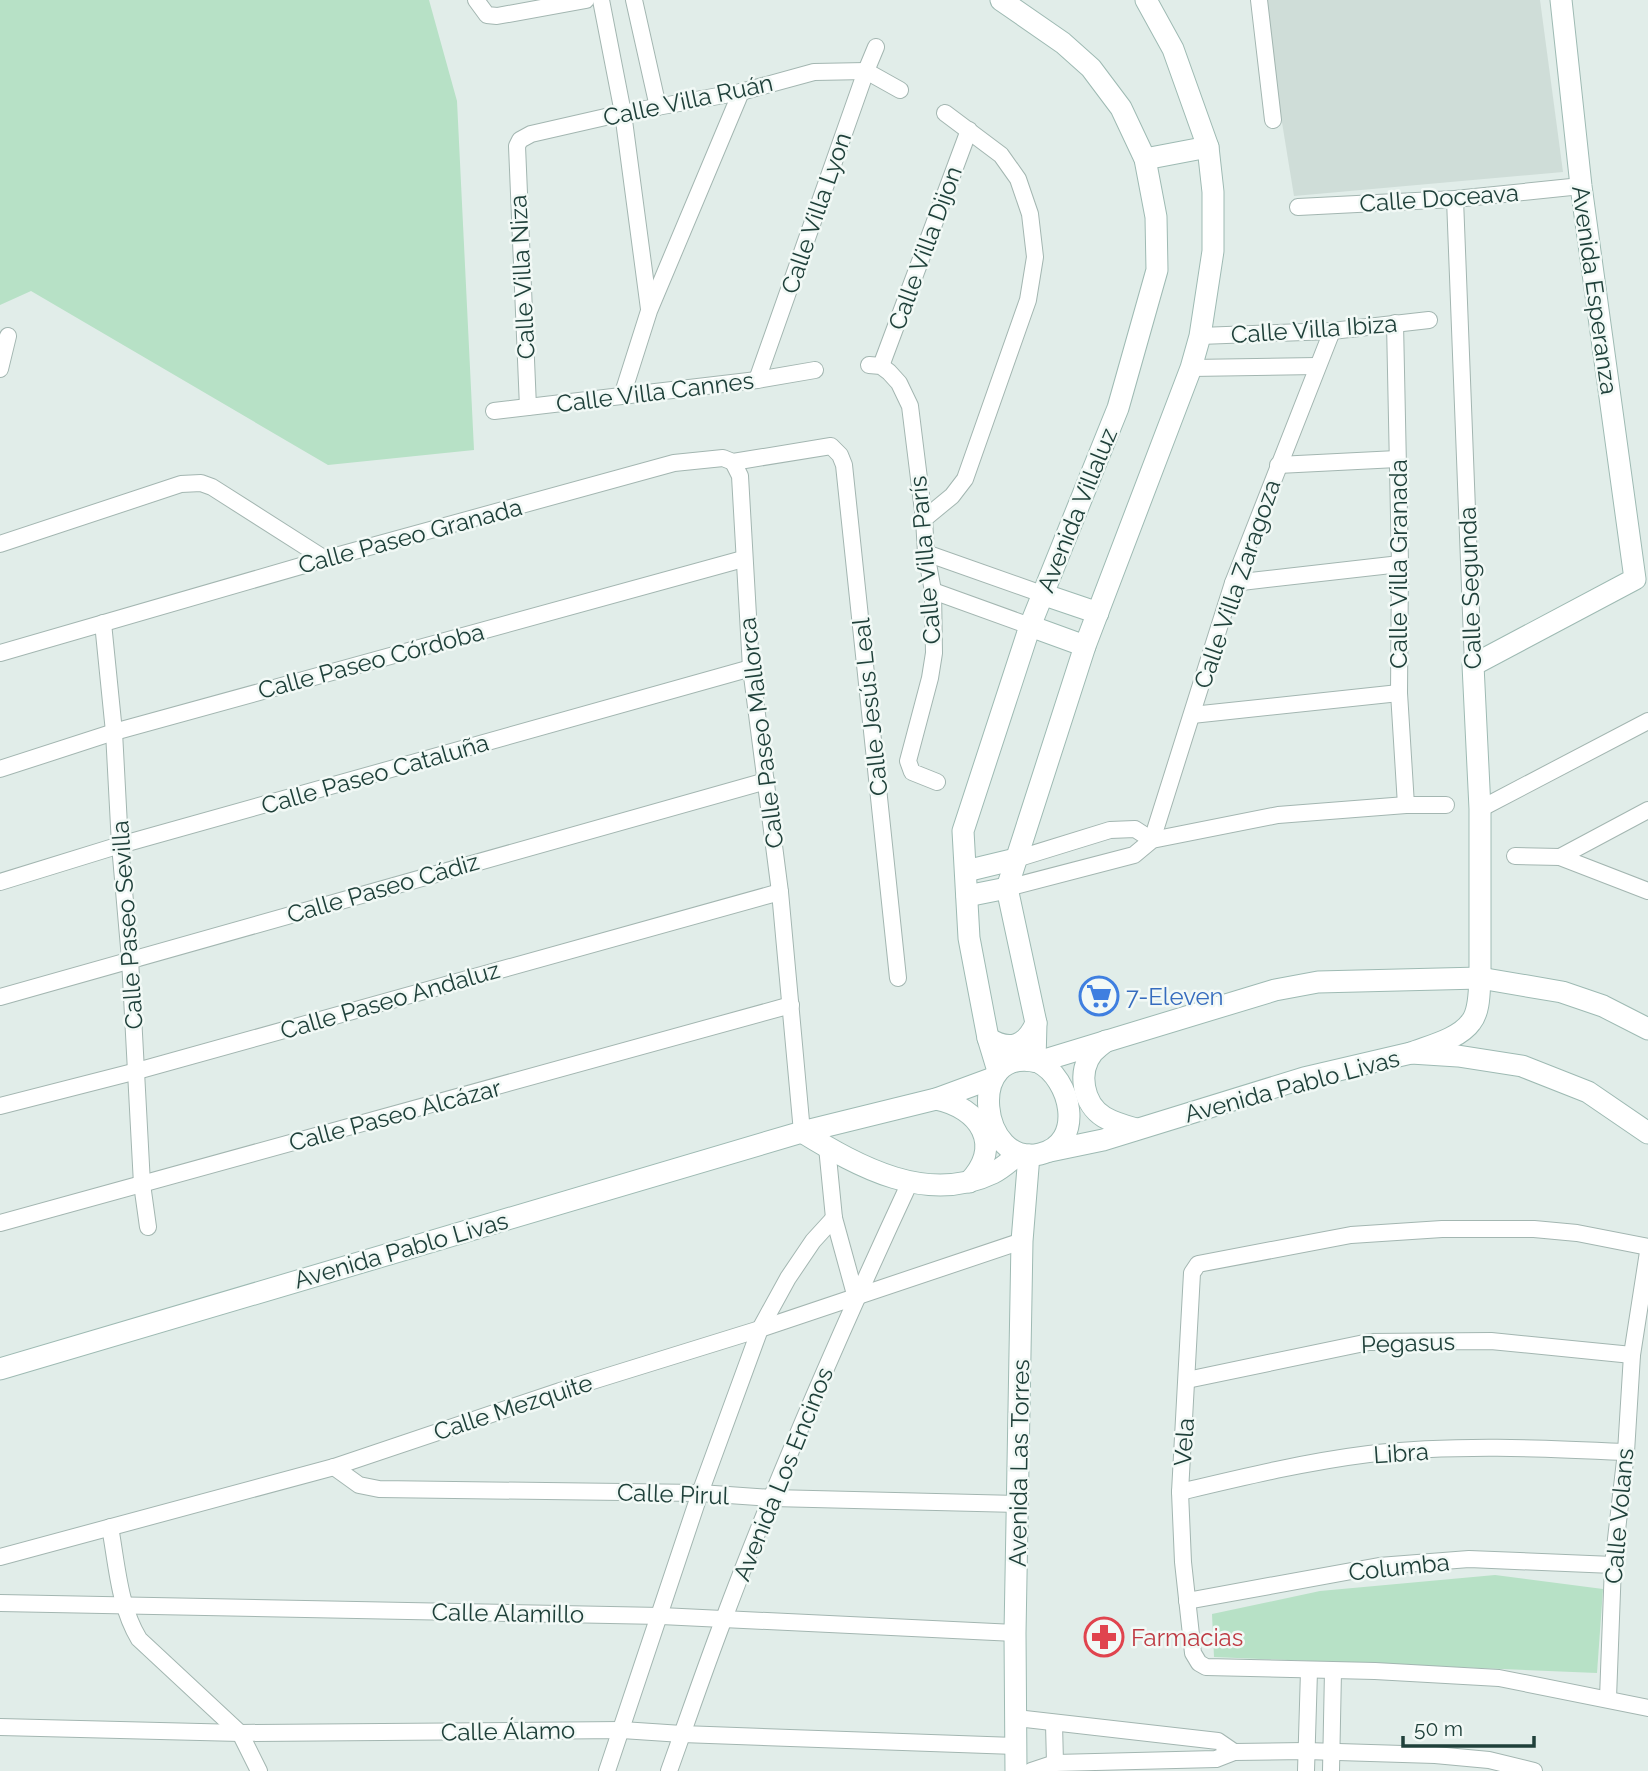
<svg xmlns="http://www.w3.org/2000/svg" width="1648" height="1771" viewBox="0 0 1648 1771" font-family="Raleway,sans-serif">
	<rect width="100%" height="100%" fill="#e1ede9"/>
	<polygon fill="#cfddd8" points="1262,0 1540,0 1563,172 1294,196"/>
	<g fill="#b7e1c6">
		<polygon points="0,0 429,0 457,101 474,450 328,465 31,291 0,305"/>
		<polygon points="1495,1575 1603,1589 1597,1673 1214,1657 1212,1614 1320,1591"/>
	</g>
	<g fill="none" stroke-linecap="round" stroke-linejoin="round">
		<defs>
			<g id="street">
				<polyline points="476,0 487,15 497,16 586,0"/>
				<polyline points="601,0 623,113 649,309"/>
				<polyline points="634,0 658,107"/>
				<polyline points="1259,0 1273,120"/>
				<polyline points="1455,199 1473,665"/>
				<polyline points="1298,207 1455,199 1581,186"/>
				<polyline points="1395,323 1400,564 1399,693 1406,805"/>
				<polyline points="1200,336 1332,331 1429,320"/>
				<polyline points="869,365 881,366 889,372 899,383 910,406 924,519 926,553 933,591 934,653 930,678 908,761 912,772 937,782"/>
				<polyline points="881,366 969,130"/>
				<polyline points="1191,368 1317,366"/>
				<polyline points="0,369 8,336"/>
				<polyline points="757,380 866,71 876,47"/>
				<polyline points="622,396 649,311 741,92"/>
				<polyline points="528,407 517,146 520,140 531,134 623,113 741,92 814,72 866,71 900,90"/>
				<polyline points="494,411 757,380 815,370"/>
				<polyline points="733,462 740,476 751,668 780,892 802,1132"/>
				<polyline points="1278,465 1397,459"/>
				<polyline points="924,519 952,496 965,479 1028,300 1035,257 1030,214 1018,179 1001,155 945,113"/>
				<polyline points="0,544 181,484 201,483 212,487 325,559"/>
				<polyline points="926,553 1042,594"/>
				<polyline points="1233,583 1400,564"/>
				<polyline points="933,591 1030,626"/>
				<polyline points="103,623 114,732 120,845 130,959 142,1184 148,1227"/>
				<polyline points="0,653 325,559 674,463 723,458 733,462 831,446 840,455 844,465 898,978"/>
				<polyline points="1192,715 1399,693"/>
				<polyline points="0,769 114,732 743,559"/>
				<polyline points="1480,809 1648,721"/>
				<polyline points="1152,840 1233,583 1332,331"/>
				<polyline points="1515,856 1560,857 1648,891"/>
				<polyline points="1560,857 1648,810"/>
				<polyline points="1016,859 1110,830 1135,829 1152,840"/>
				<polyline points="0,882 120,845 751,668"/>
				<polyline points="1007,888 1134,855 1152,840 1278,815 1406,805 1446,805"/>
				<polyline points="0,997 766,781"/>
				<polyline points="0,1106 137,1071 780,892"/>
				<polyline points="827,1147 834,1218 856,1298"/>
				<polyline points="0,1223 791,1005"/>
				<polyline points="1648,1247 1577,1233 1534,1229 1442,1229 1351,1235 1198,1264 1192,1273 1180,1492 1183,1562 1193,1653 1199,1663 1206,1667 1375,1671 1499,1678 1648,1708"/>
				<polyline points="1187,1380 1369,1342 1491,1341 1632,1355"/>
				<polyline points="334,1467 359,1485 379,1489 700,1493 772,1498 1019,1504"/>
				<path d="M1180,1492C1243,1477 1305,1462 1369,1454C1454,1444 1540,1448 1626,1452"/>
				<path d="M110,1527C117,1565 119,1606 139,1639L240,1733L259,1771"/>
				<polyline points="0,1557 334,1467 560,1391 760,1329 1022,1241"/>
				<polyline points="1187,1601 1379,1566 1469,1559 1613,1565"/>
				<polyline points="0,1603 661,1616 1015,1633"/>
				<polyline points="1608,1698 1613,1565 1626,1452 1632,1355 1648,1252"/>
				<polyline points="1016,1718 1218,1741 1234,1752"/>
				<polyline points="1054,1724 1055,1763"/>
				<polyline points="0,1727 240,1733 622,1730 682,1734 1015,1746"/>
				<polyline points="607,1771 700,1493 760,1329 788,1278 813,1241 834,1218"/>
				<path d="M669,1771C687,1721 704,1671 723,1621C779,1472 843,1326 910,1182"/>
				<polyline points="1031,1771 1055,1763 1216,1759 1234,1752 1306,1751 1435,1755 1489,1760 1534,1771"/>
				<polyline points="1306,1771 1309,1671"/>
				<polyline points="1331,1771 1333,1671"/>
			</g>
			<g id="secondary">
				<polyline points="1145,159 1208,147"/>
				<polyline points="1042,594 1098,613"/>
				<polyline points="1030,626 1085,646"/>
				<polyline points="966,871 1016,859"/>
				<polyline points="967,896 1007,888"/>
				<path d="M988,1038C1010,1052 1026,1046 1036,1023"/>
				<path d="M1106,1041C1102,1044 1097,1048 1093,1052C1077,1072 1083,1104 1104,1117C1114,1123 1125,1126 1136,1129"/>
				<path d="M1411,1053C1429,1046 1459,1039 1471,1022C1480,1011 1479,991 1480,978V809L1473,665L1635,579L1581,186L1561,0"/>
				<polyline points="1035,1061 1036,1023 1007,888 1085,646 1191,368 1200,336 1213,251 1213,192 1208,147 1173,49 1146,0"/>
				<path d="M1038,1062C1071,1078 1086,1143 1040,1154C980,1169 964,1044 1038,1062L1275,990L1318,982L1480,978L1562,992L1603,1006L1648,1029"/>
				<polyline points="998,1071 988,1038 969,938 963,831 1030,626 1118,408 1157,270 1156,217 1145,159 1121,108 1091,68 1063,43 1001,0"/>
				<path d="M936,1099C980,1108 1004,1145 969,1182"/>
				<path d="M802,1132C859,1167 927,1205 993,1173C1003,1168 1011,1160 1019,1154"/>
				<polyline points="1050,1151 1103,1140 1304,1078 1411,1053 1458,1056 1522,1066 1588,1092 1648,1133"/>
				<polyline points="0,1369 802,1132 936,1099 993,1078"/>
				<polyline points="1016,1771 1015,1633 1022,1241 1029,1155"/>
			</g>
		</defs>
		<use href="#street" stroke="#a3b6b1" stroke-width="18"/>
		<use href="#secondary" stroke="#9ebab3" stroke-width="23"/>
		<use href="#street" stroke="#fff" stroke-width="16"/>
		<use href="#secondary" stroke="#fff" stroke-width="21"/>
	</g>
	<defs>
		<symbol id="supermarket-ring" viewBox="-11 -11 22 22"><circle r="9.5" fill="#f2f9f6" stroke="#3f7fe0" stroke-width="1.5"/><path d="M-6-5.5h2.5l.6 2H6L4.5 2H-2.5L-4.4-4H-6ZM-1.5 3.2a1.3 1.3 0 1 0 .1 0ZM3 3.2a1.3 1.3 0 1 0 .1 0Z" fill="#3f7fe0"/></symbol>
		<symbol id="pharmacy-ring" viewBox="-11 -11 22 22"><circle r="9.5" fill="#f2f9f6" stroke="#e0444e" stroke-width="1.5"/><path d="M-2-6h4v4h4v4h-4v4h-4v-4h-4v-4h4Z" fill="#e0444e"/></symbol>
	</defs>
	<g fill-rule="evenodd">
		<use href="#supermarket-ring" x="1077" y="974" width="44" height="44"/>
		<use href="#pharmacy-ring" x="1082" y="1615" width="44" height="44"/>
	</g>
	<g text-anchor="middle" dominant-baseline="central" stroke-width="5" stroke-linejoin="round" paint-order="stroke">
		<g font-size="24" fill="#1f403a" stroke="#f2f9f6">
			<text transform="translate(688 100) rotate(-12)">Calle Villa Ruán</text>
			<text transform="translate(1439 198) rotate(-4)">Calle Doceava</text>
			<text transform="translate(816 213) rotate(-71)">Calle Villa Lyon</text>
			<text transform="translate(925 248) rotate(-70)">Calle Villa Dijon</text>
			<text transform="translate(522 277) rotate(-93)">Calle Villa Niza</text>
			<text transform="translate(1595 290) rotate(82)">Avenida Esperanza</text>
			<text transform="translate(1314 329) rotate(-4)">Calle Villa Ibiza</text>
			<text transform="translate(655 392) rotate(-7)">Calle Villa Cannes</text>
			<text transform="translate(1077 510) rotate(-68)">Avenida Villaluz</text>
			<text transform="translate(410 536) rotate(-15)">Calle Paseo Granada</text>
			<text transform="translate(925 560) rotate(-95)">Calle Villa París</text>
			<text transform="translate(1398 564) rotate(-90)">Calle Villa Granada</text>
			<text transform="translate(1237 584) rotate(-71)">Calle Villa Zaragoza</text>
			<text transform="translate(1470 588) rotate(-92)">Calle Segunda</text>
			<text transform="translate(371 661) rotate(-15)">Calle Paseo Córdoba</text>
			<text transform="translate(870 707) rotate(-96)">Calle Jesús Leal</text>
			<text transform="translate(761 733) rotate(-97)">Calle Paseo Mallorca</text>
			<text transform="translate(375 774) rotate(-16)">Calle Paseo Cataluña</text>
			<text transform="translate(383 888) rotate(-16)">Calle Paseo Cádiz</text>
			<text transform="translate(127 925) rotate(-94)">Calle Paseo Sevilla</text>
			<text transform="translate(390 1000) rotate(-16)">Calle Paseo Andaluz</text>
			<text transform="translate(1292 1086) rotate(-15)">Avenida Pablo Livas</text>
			<text transform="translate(395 1115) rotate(-15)">Calle Paseo Alcázar</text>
			<text transform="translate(401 1250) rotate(-16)">Avenida Pablo Livas</text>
			<text transform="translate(1408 1343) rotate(-2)">Pegasus</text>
			<text transform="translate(513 1407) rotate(-18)">Calle Mezquite</text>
			<text transform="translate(1184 1442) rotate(-86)">Vela</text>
			<text transform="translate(1401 1453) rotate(-4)">Libra</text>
			<text transform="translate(1019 1463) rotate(-89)">Avenida Las Torres</text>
			<text transform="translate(783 1474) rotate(-68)">Avenida Los Encinos</text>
			<text transform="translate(673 1494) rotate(2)">Calle Pirul</text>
			<text transform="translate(1619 1516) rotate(-85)">Calle Volans</text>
			<text transform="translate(1399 1567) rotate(-6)">Columba</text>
			<text transform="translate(508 1613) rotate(1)">Calle Alamillo</text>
			<text transform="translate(508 1731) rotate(-1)">Calle Álamo</text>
		</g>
		<g font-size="24" fill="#366cbe" stroke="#f2f9f6" text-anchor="start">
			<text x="1126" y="996">7-Eleven</text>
		</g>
		<g font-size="24" fill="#be3a42" stroke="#f2f9f6" text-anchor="start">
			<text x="1131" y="1637">Farmacias</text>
		</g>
	</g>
	<path d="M1403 1736v10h131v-10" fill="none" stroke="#1f403a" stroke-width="3.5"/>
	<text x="1414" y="1736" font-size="21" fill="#1f403a" stroke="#f2f9f6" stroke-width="5" paint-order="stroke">50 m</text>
</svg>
